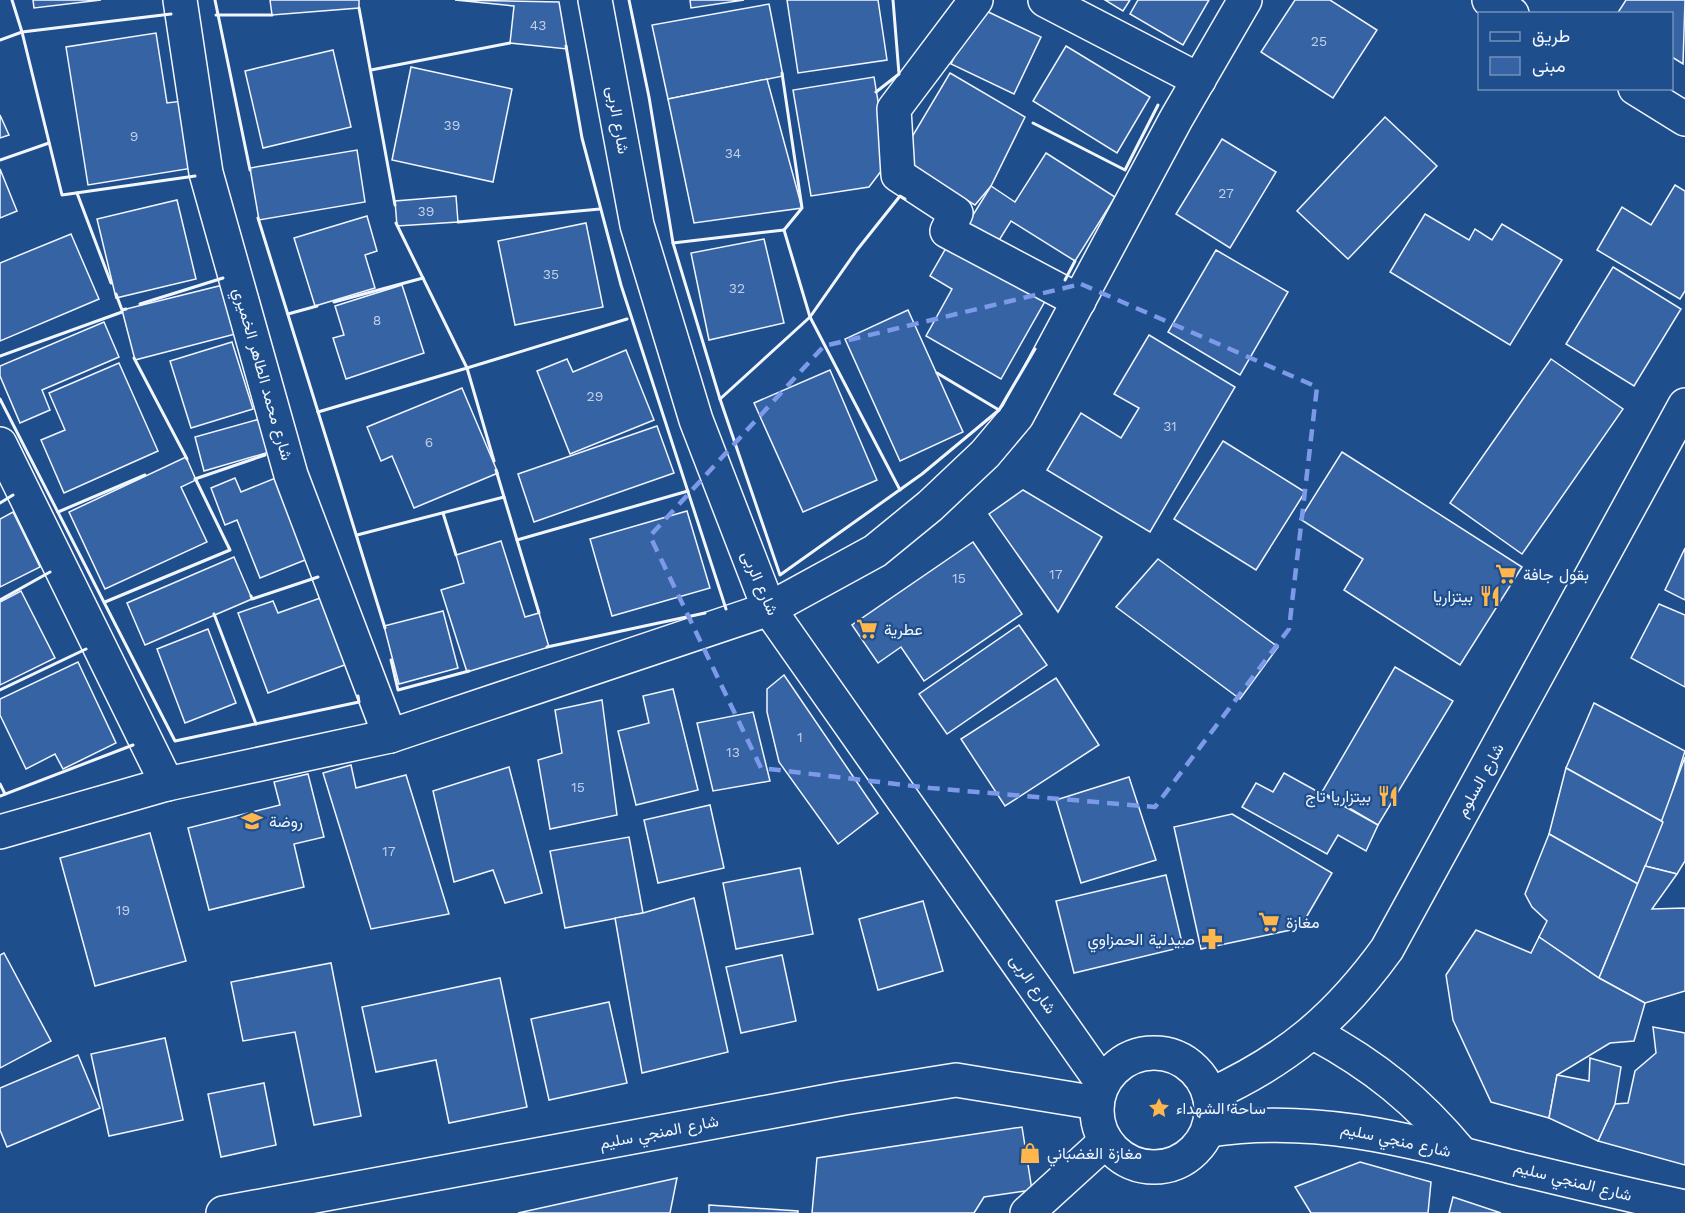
<svg xmlns="http://www.w3.org/2000/svg" width="1685" height="1213" viewBox="0 0 1685 1213" font-family="'Work Sans',Vazirmatn,sans-serif">
	<rect width="100%" height="100%" fill="#1f4e8c"/>
	<g fill="#3563a3" stroke="#f2f6ff" stroke-width="1.5">
		<polygon points="33,0 101,0 34,8"/>
		<polygon points="270,0 359,0 359,8 272,15"/>
		<polygon points="455,0 559,2 567,49 510,43 514,6"/>
		<polygon points="690,0 744,0 691,8"/>
		<polygon points="787,0 878,0 887,60 798,73"/>
		<polygon points="1105,0 1130,0 1123,11"/>
		<polygon points="1138,0 1209,0 1183,45 1130,14"/>
		<polygon points="1295,0 1330,0 1377,30 1333,98 1261,52"/>
		<polygon points="1626,0 1685,0 1683,64 1672,57 1672,14 1617,14"/>
		<polygon points="769,4 783,76 668,99 652,25"/>
		<polygon points="978,7 1041,37 1014,94 951,64"/>
		<polygon points="156,33 167,103 182,101 193,168 88,185 66,47"/>
		<polygon points="1066,46 1150,97 1117,153 1033,101"/>
		<polygon points="333,50 351,127 263,148 245,71"/>
		<polygon points="411,67 512,89 493,182 392,160"/>
		<polygon points="950,73 1025,117 991,186 975,205 910,167 903,152"/>
		<polygon points="874,77 888,162 869,187 811,196 793,90"/>
		<polygon points="767,79 802,208 694,223 668,99"/>
		<polygon points="0,115 9,135 0,138"/>
		<polygon points="1385,117 1437,166 1348,259 1297,211"/>
		<polygon points="1222,139 1276,172 1230,248 1176,214"/>
		<polygon points="357,150 365,202 259,220 250,168"/>
		<polygon points="1046,153 1115,197 1075,261 1011,221 993,250 963,231 991,186 1015,202"/>
		<polygon points="0,169 17,211 0,218"/>
		<polygon points="1675,185 1685,191 1685,291 1680,299 1597,250 1622,207 1651,225"/>
		<polygon points="456,196 458,222 397,226 395,201"/>
		<polygon points="177,200 196,279 116,298 97,219"/>
		<polygon points="1425,214 1469,240 1475,229 1492,240 1502,224 1562,260 1510,345 1390,272"/>
		<polygon points="367,216 377,251 365,255 375,288 315,306 294,238"/>
		<polygon points="586,223 603,307 515,325 498,241"/>
		<polygon points="71,234 99,299 0,341 0,263"/>
		<polygon points="764,239 784,323 709,340 691,253"/>
		<polygon points="950,241 1048,296 1001,379 926,336 952,289 930,276"/>
		<polygon points="1216,250 1288,292 1240,375 1168,332"/>
		<polygon points="1613,267 1681,309 1634,386 1566,344"/>
		<polygon points="231,283 243,332 135,360 122,310"/>
		<polygon points="402,285 424,353 346,379 333,338 344,335 335,306"/>
		<polygon points="908,310 963,432 900,461 845,339"/>
		<polygon points="104,322 119,357 42,390 50,410 20,423 0,376 0,366"/>
		<polygon points="1149,335 1235,387 1150,532 1047,470 1081,413 1121,438 1139,408 1114,394"/>
		<polygon points="232,342 253,409 191,428 170,361"/>
		<polygon points="626,350 654,420 570,454 537,371 567,359 573,372"/>
		<polygon points="1551,359 1623,409 1522,554 1450,503"/>
		<polygon points="119,363 158,451 64,493 41,440 65,430 49,393"/>
		<polygon points="830,370 877,480 803,512 754,403"/>
		<polygon points="462,388 498,473 414,508 392,456 381,461 367,427"/>
		<polygon points="267,417 276,450 204,471 195,437"/>
		<polygon points="657,426 674,473 534,522 518,474"/>
		<polygon points="1223,441 1305,492 1256,570 1174,519"/>
		<polygon points="1342,452 1522,567 1460,665 1344,590 1363,559 1300,519"/>
		<polygon points="186,457 196,480 181,487 207,542 105,589 69,512"/>
		<polygon points="278,477 310,558 260,578 237,520 225,525 211,488 235,478 241,492"/>
		<polygon points="1023,490 1102,537 1058,612 989,514"/>
		<polygon points="687,511 710,588 612,616 590,539"/>
		<polygon points="13,512 40,567 0,587 0,519"/>
		<polygon points="501,541 525,617 539,613 549,647 467,672 441,590 464,583 456,555"/>
		<polygon points="973,542 1022,614 924,681 901,647 878,663 852,625"/>
		<polygon points="1685,548 1685,600 1665,590"/>
		<polygon points="234,557 252,599 145,645 127,603"/>
		<polygon points="1158,559 1278,647 1240,699 1116,607"/>
		<polygon points="21,591 55,658 0,685 0,602"/>
		<polygon points="326,596 350,663 268,693 238,613 273,601 278,613"/>
		<polygon points="1659,604 1685,615 1685,687 1631,658"/>
		<polygon points="443,611 458,668 399,684 384,626"/>
		<polygon points="1019,625 1047,665 947,734 919,694"/>
		<polygon points="208,629 236,703 185,723 157,649"/>
		<polygon points="78,662 116,743 63,769 55,754 26,769 0,715 0,699"/>
		<polygon points="1395,667 1453,701 1378,825 1322,792"/>
		<polygon points="784,675 878,813 838,844 779,762 767,712 767,689"/>
		<polygon points="1056,678 1099,745 1005,806 961,739"/>
		<polygon points="673,689 698,790 636,805 618,731 649,723 643,696"/>
		<polygon points="602,700 617,815 550,829 538,760 562,753 555,710"/>
		<polygon points="1594,703 1685,751 1663,822 1566,768"/>
		<polygon points="753,712 770,781 713,791 697,723"/>
		<polygon points="1685,757 1685,861 1677,874 1645,866"/>
		<polygon points="351,765 356,788 406,775 449,914 371,929 323,773"/>
		<polygon points="509,767 542,893 505,903 493,870 454,882 433,791"/>
		<polygon points="1566,768 1663,822 1638,884 1549,834"/>
		<polygon points="1284,773 1378,825 1366,851 1338,835 1327,854 1242,807 1256,783 1273,792"/>
		<polygon points="308,774 324,837 294,844 304,887 209,910 188,828 280,805 274,782"/>
		<polygon points="1129,777 1156,860 1081,883 1056,800"/>
		<polygon points="710,805 724,868 658,883 644,820"/>
		<polygon points="1232,814 1332,873 1300,928 1201,949 1174,827"/>
		<polygon points="150,833 186,961 95,986 60,858"/>
		<polygon points="1549,834 1638,884 1599,978 1539,937 1547,921 1532,907 1525,894"/>
		<polygon points="629,837 643,913 565,928 550,851"/>
		<polygon points="1645,866 1677,874 1652,909 1685,908 1685,991 1645,1003 1599,978"/>
		<polygon points="800,868 813,934 736,949 723,883"/>
		<polygon points="1166,875 1183,947 1074,973 1056,901"/>
		<polygon points="694,898 728,1052 642,1073 615,918 643,913"/>
		<polygon points="923,901 943,971 878,990 859,919"/>
		<polygon points="1476,930 1531,953 1539,937 1599,978 1645,1003 1634,1041 1610,1043 1557,1075 1549,1118 1491,1102 1453,1020 1446,975"/>
		<polygon points="4,953 51,1041 0,1068 0,955"/>
		<polygon points="782,955 796,1021 741,1033 726,967"/>
		<polygon points="331,963 361,1116 314,1125 295,1032 243,1041 231,982"/>
		<polygon points="500,978 527,1107 449,1123 436,1060 376,1072 362,1007"/>
		<polygon points="609,1002 627,1083 549,1100 531,1019"/>
		<polygon points="1653,1027 1685,1033 1685,1165 1598,1141 1615,1104 1628,1103 1635,1071 1656,1053"/>
		<polygon points="165,1038 183,1120 109,1136 91,1054"/>
		<polygon points="78,1055 100,1108 7,1147 0,1130 0,1088"/>
		<polygon points="1590,1058 1621,1067 1615,1104 1598,1141 1549,1118 1557,1075 1589,1081"/>
		<polygon points="264,1083 276,1145 221,1157 208,1094"/>
		<polygon points="1022,1127 1032,1190 984,1197 974,1213 812,1213 817,1158"/>
		<polygon points="1360,1162 1431,1182 1428,1213 1311,1213 1295,1187"/>
		<polygon points="677,1178 670,1213 518,1213"/>
		<polygon points="1453,1197 1501,1213 1449,1213"/>
		<polygon points="709,1205 798,1211 798,1213 709,1213"/>
	</g>
	<g fill="none" stroke-linecap="round" stroke-linejoin="round">
		<defs>
			<g id="minor">
				<polyline points="180,0 206,173 291,475 390,736"/>
				<polyline points="595,0 637,225 696,420 769,609 1103,1084"/>
				<polyline points="976,0 894,109 898,175 956,213 947,231 1079,301"/>
				<polyline points="1045,0 1199,80"/>
				<polyline points="1489,0 1512,14"/>
				<polyline points="1635,88 1685,119"/>
				<polyline points="0,444 167,784"/>
				<polyline points="0,832 167,784 390,736 769,609 875,551 930,506 985,454 1017,416 1176,119 1245,0"/>
				<path d="M1314,1033C1375,1066 1417,1100 1462,1154"/>
				<circle cx="1154" cy="1110" r="57"/>
				<path d="M1210,1095C1287,1060 1337,1018 1387,949L1685,405"/>
				<path d="M1209,1130C1316,1114 1409,1140 1512,1167C1570,1181 1627,1195 1685,1207"/>
				<polyline points="223,1213 844,1098 956,1080 1097,1103"/>
				<polyline points="1027,1213 1106,1141"/>
			</g>
		</defs>
		<use href="#minor" stroke="#f2f6ff" stroke-width="36"/>
		<use href="#minor" stroke="#1f4e8c" stroke-width="33"/>
		<g stroke="#f2f6ff" stroke-width="3">
			<polyline points="12,0 22,32 171,14"/>
			<polyline points="215,0 250,170"/>
			<polyline points="629,0 649,97 673,243 720,399 780,575 922,474 999,410 1035,349"/>
			<polyline points="359,8 395,205"/>
			<polyline points="216,15 272,15"/>
			<polyline points="0,40 22,32 62,195 195,176"/>
			<polyline points="566,46 582,138 621,285 726,609"/>
			<polyline points="371,70 510,43"/>
			<polyline points="782,73 802,208 784,230"/>
			<polyline points="876,92 899,74 893,0"/>
			<polyline points="1033,123 1125,170 1158,105"/>
			<polyline points="0,160 49,143"/>
			<polyline points="77,193 111,283"/>
			<polyline points="258,218 385,628"/>
			<polyline points="458,222 600,209"/>
			<polyline points="673,243 784,230 810,317 720,399"/>
			<polyline points="1065,280 1075,261"/>
			<polyline points="116,294 122,310 126,309"/>
			<polyline points="334,302 423,278"/>
			<polyline points="140,304 223,278"/>
			<polyline points="288,314 317,306"/>
			<polyline points="0,356 122,312"/>
			<polyline points="134,358 187,459"/>
			<polyline points="937,373 999,410"/>
			<polyline points="0,399 175,741 359,702 358,696"/>
			<polyline points="318,412 467,368 396,223"/>
			<polyline points="494,461 467,368 627,319"/>
			<polyline points="496,470 504,497"/>
			<polyline points="195,479 265,455"/>
			<polyline points="900,490 810,317 857,250 900,196 905,199"/>
			<polyline points="0,503 13,495"/>
			<polyline points="58,512 145,475"/>
			<polyline points="443,513 456,555"/>
			<polyline points="357,535 504,497 539,613"/>
			<polyline points="517,540 688,491"/>
			<polyline points="251,596 252,599 318,577"/>
			<polyline points="0,600 50,572"/>
			<polyline points="105,602 230,550 196,480"/>
			<polyline points="214,614 256,724"/>
			<polyline points="547,647 705,613"/>
			<polyline points="391,660 398,690 469,671"/>
			<polyline points="0,690 86,649"/>
			<polyline points="0,784 5,794"/>
			<polyline points="0,796 133,745"/>
		</g>
	</g>
	<path fill="none" stroke="#7d9aea" stroke-width="4.5" stroke-dasharray="12 8" stroke-linejoin="round" d="M1081,284L1317,387L1289,629L1155,807L930,788L761,768L650,536L824,346Z"/>
	<defs>
		<symbol id="supermarket-bare" viewBox="-9 -9 18 18"><path d="M-6-5.5h2.5l.6 2H6L4.5 2H-2.5L-4.4-4H-6ZM-1.5 3.2a1.3 1.3 0 1 0 .1 0ZM3 3.2a1.3 1.3 0 1 0 .1 0Z" fill="#ffb74d" stroke="#1f4e8c" stroke-width="2.5" paint-order="stroke"/></symbol>
		<symbol id="restaurant-bare" viewBox="-9 -9 18 18"><path d="M-5-6h1v4h1v-4h1v4h1v-4h1v5L-1.5 .5V6h-2V.5L-5-1ZM5-6V6H3V1.5H1.5Q1.5-4 5-6Z" fill="#ffb74d" stroke="#1f4e8c" stroke-width="2.5" paint-order="stroke"/></symbol>
		<symbol id="school-bare" viewBox="-9 -9 18 18"><path d="M0-5L7-2L0 1L-7-2ZM-4 1L0 2.5L4 1V4Q0 6-4 4Z" fill="#ffb74d" stroke="#1f4e8c" stroke-width="2.5" paint-order="stroke"/></symbol>
		<symbol id="pharmacy-bare" viewBox="-9 -9 18 18"><path d="M-2-6h4v4h4v4h-4v4h-4v-4h-4v-4h4Z" fill="#ffb74d" stroke="#1f4e8c" stroke-width="2.5" paint-order="stroke"/></symbol>
		<symbol id="sight-bare" viewBox="-9 -9 18 18"><path d="M0-6L1.8-2.2L6-1.7L2.9 1.2L3.7 5.4L0 3.3L-3.7 5.4L-2.9 1.2L-6-1.7L-1.8-2.2Z" fill="#ffb74d" stroke="#1f4e8c" stroke-width="2.5" paint-order="stroke"/></symbol>
		<symbol id="shop-bare" viewBox="-9 -9 18 18"><path d="M-5-2.5h2.3a2.7 3.5 0 0 1 5.4 0H5L5.5 6h-11ZM-1.5-2.5h3a1.5 2.3 0 0 0-3 0Z" fill="#ffb74d" stroke="#1f4e8c" stroke-width="2.5" paint-order="stroke"/></symbol>
	</defs>
	<g fill-rule="evenodd">
		<use href="#supermarket-bare" x="1491" y="559" width="30" height="30"/>
		<use href="#restaurant-bare" x="1475" y="581" width="30" height="30"/>
		<use href="#supermarket-bare" x="852" y="614" width="30" height="30"/>
		<use href="#restaurant-bare" x="1373" y="781" width="30" height="30"/>
		<use href="#school-bare" x="237" y="806" width="30" height="30"/>
		<use href="#supermarket-bare" x="1254" y="907" width="30" height="30"/>
		<use href="#pharmacy-bare" x="1197" y="924" width="30" height="30"/>
		<use href="#sight-bare" x="1144" y="1093" width="30" height="30"/>
		<use href="#shop-bare" x="1015" y="1138" width="30" height="30"/>
	</g>
	<g text-anchor="middle" dominant-baseline="central" stroke-width="4.5" stroke-linejoin="round" paint-order="stroke">
		<g font-size="14" fill="#c3d1e8">
			<text x="538" y="25">43</text>
			<text x="1319" y="41">25</text>
			<text x="452" y="125">39</text>
			<text x="134" y="136">9</text>
			<text x="733" y="153">34</text>
			<text x="1226" y="193">27</text>
			<text x="426" y="211">39</text>
			<text x="551" y="274">35</text>
			<text x="737" y="288">32</text>
			<text x="377" y="320">8</text>
			<text x="595" y="396">29</text>
			<text x="1170" y="426">31</text>
			<text x="429" y="442">6</text>
			<text x="1056" y="574">17</text>
			<text x="959" y="578">15</text>
			<text x="800" y="737">1</text>
			<text x="733" y="752">13</text>
			<text x="578" y="787">15</text>
			<text x="389" y="851">17</text>
			<text x="123" y="910">19</text>
		</g>
		<g font-size="16" fill="#f2f6ff" stroke="#1f4e8c">
			<text transform="translate(618 120) rotate(80)">شارع الربى</text>
			<text transform="translate(263 374) rotate(74)">شارع محمد الطاهر الخميري</text>
			<text transform="translate(760 583) rotate(66)">شارع الربى</text>
			<text transform="translate(1480 780) rotate(-61)">شارع السلوم</text>
			<text transform="translate(1033 984) rotate(55)">شارع الربى</text>
			<text transform="translate(659 1132) rotate(-11)">شارع المنجي سليم</text>
			<text transform="translate(1396 1140) rotate(12)">شارع منجي سليم</text>
			<text transform="translate(1573 1181) rotate(14)">شارع المنجي سليم</text>
		</g>
		<g font-size="16" fill="#f2f6ff" stroke="#1f4e8c" text-anchor="start">
			<text x="1523" y="574">بقول جافة</text>
			<text x="1473" y="596" text-anchor="end">بيتزاريا</text>
			<text x="884" y="629">عطرية</text>
			<text x="1371" y="796" text-anchor="end">بيتزاريا تاج</text>
			<text x="269" y="821">روضة</text>
			<text x="1286" y="922">مغازة</text>
			<text x="1195" y="939" text-anchor="end">صيدلية الحمزاوي</text>
			<text x="1176" y="1108">ساحة الشهداء</text>
			<text x="1047" y="1153">مغازة الغضباني</text>
		</g>
	</g>
	<rect x="1478" y="12" width="195" height="78" fill="#1f4e8c" stroke="#7391ba" stroke-width="1.5"/>
	<rect x="1490" y="32" width="30" height="9" fill="#1f4e8c" stroke="#7391ba" stroke-width="1.5"/>
	<text x="1532" y="42" font-size="18" fill="#f2f6ff">طريق</text>
	<rect x="1490" y="57" width="30" height="18" fill="#3563a3" stroke="#7391ba" stroke-width="1.5"/>
	<text x="1532" y="72" font-size="18" fill="#f2f6ff">مبنى</text>
</svg>
